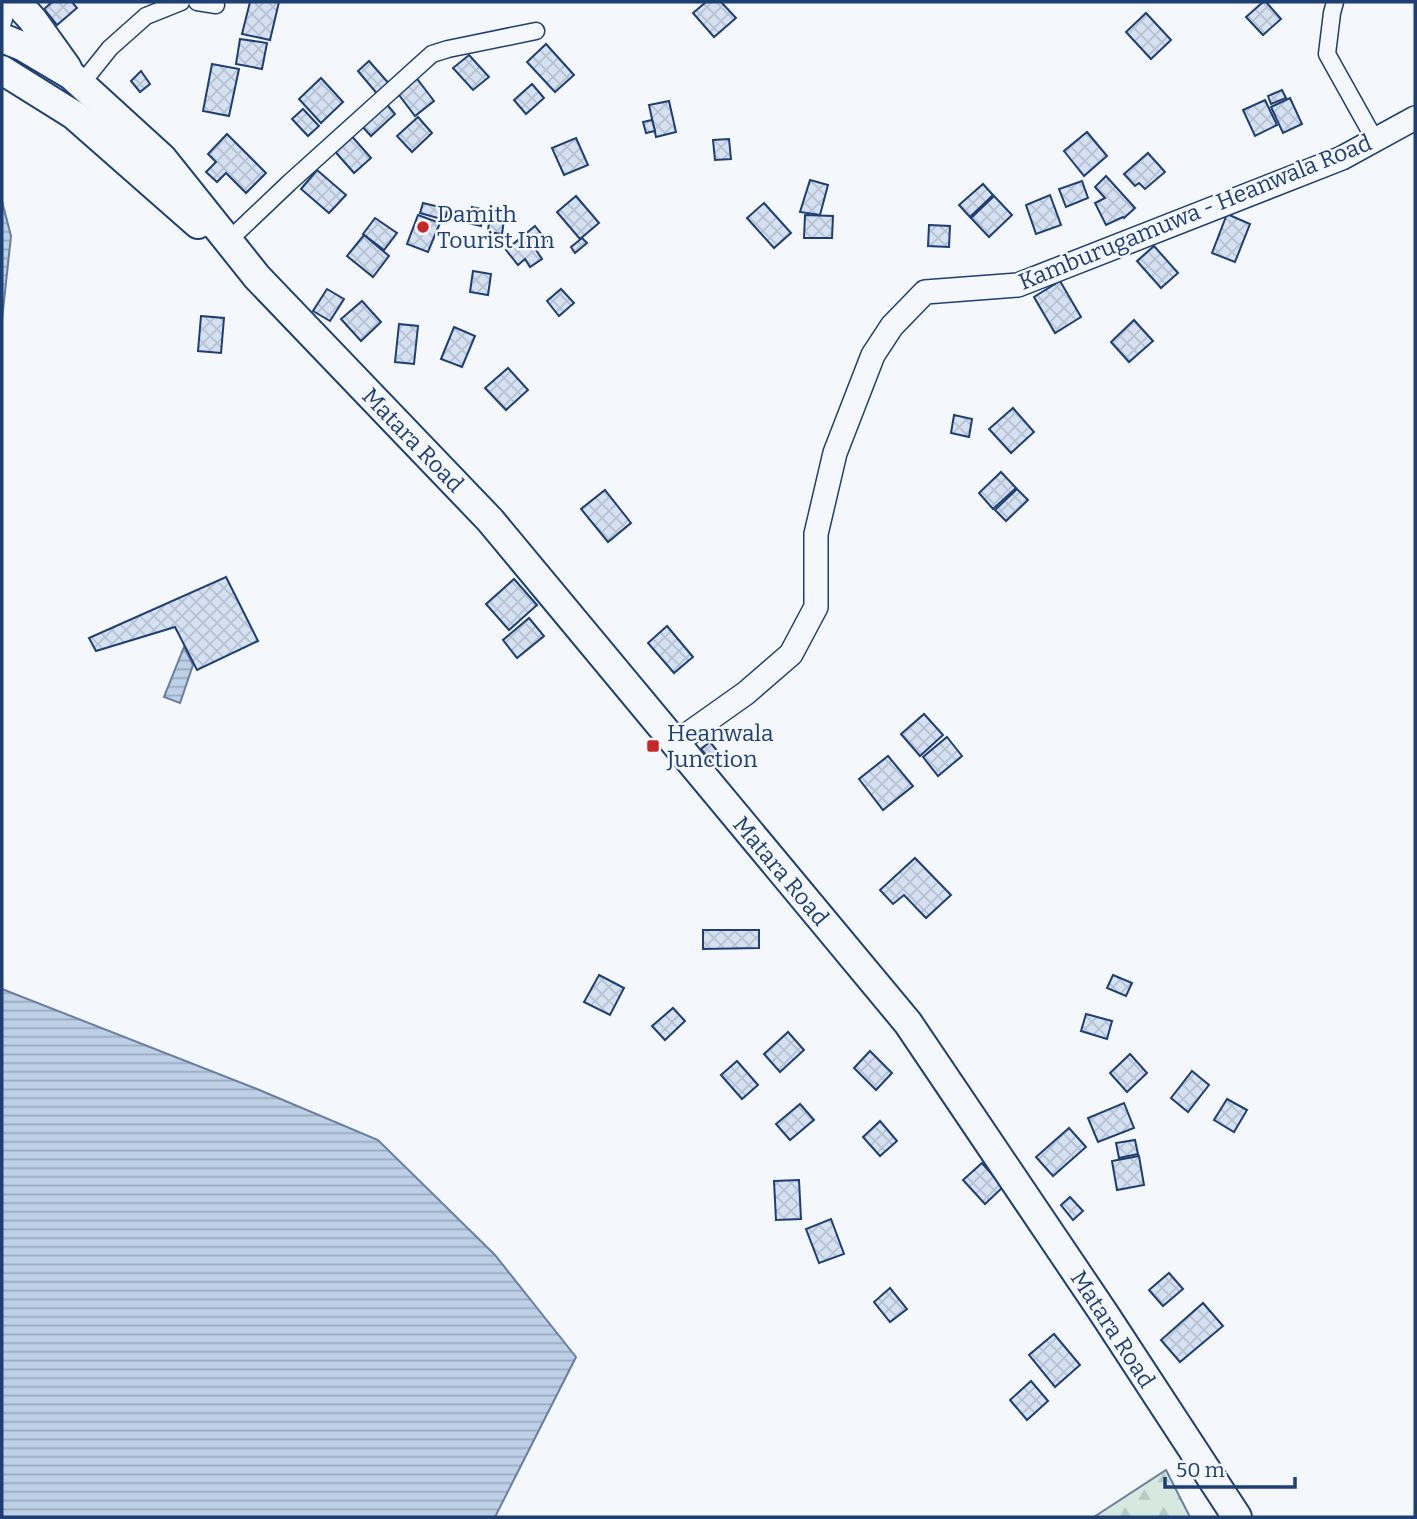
<svg xmlns="http://www.w3.org/2000/svg" width="1417" height="1519" viewBox="0 0 1417 1519" font-family="Bitter,serif">
	<defs>
		<pattern id="forest-firs" width="22" height="20" patternUnits="userSpaceOnUse" patternTransform="scale(1.75)"><rect width="22" height="20" fill="#d7e8df"/><path d="M5 1l3.5 6h-7zM16 11l3.5 6h-7z" fill="#b8c8c3"/></pattern>
		<pattern id="water-rules" width="6" height="5" patternUnits="userSpaceOnUse" patternTransform="scale(1.75)"><rect width="6" height="5" fill="#bed0e5"/><path d="M0 2.5h6" fill="none" stroke="#9aaabe"/></pattern>
		<pattern id="building-cross-hatch" width="8" height="8" patternUnits="userSpaceOnUse" patternTransform="scale(1.75)"><rect width="8" height="8" fill="#d5e0f0"/><path d="M0 0l8 8M0 8l8-8" fill="none" stroke="#b6c1d1"/></pattern>
	</defs>
	<rect width="100%" height="100%" fill="#f4f7fb"/>
	<polygon fill="url(#forest-firs)" stroke="#687fa3" stroke-width="2" points="1166,1470 1190,1517 1094,1517"/>
	<g fill="url(#water-rules)" stroke="#687fa3" stroke-width="2">
		<polygon points="2,201 11,236 2,320"/>
		<polygon points="184,647 193,665 180,703 164,697"/>
		<polygon points="2,989 257,1089 378,1140 495,1255 576,1357 495,1517 2,1517"/>
	</g>
	<g fill="url(#building-cross-hatch)" stroke="#1d3f73" stroke-width="2">
		<polygon points="52,2 72,2 77,8 57,25 44,9"/>
		<polygon points="250,2 279,2 270,40 242,34"/>
		<polygon points="706,2 721,2 736,18 714,37 693,13"/>
		<polygon points="1263,2 1266,2 1281,19 1263,35 1246,17"/>
		<polygon points="1146,13 1171,40 1151,59 1126,32"/>
		<polygon points="240,39 267,43 262,69 236,64"/>
		<polygon points="546,44 574,75 555,92 527,62"/>
		<polygon points="469,55 489,77 473,90 453,68"/>
		<polygon points="369,61 391,86 379,96 358,71"/>
		<polygon points="212,64 239,69 229,116 203,111"/>
		<polygon points="141,71 150,84 140,92 131,81"/>
		<polygon points="415,76 434,101 415,116 396,91"/>
		<polygon points="321,78 343,102 321,123 299,99"/>
		<polygon points="532,84 544,98 526,114 514,100"/>
		<polygon points="1282,90 1286,98 1271,104 1268,96"/>
		<polygon points="1290,98 1302,124 1283,133 1271,107"/>
		<polygon points="1265,100 1277,125 1255,136 1243,110"/>
		<polygon points="384,101 395,114 371,136 359,123"/>
		<polygon points="669,101 676,132 656,137 649,105"/>
		<polygon points="303,109 319,126 308,136 292,119"/>
		<polygon points="418,117 432,133 412,152 397,136"/>
		<polygon points="652,120 655,131 646,133 643,122"/>
		<polygon points="1087,132 1107,156 1084,176 1064,151"/>
		<polygon points="349,133 371,158 354,173 332,148"/>
		<polygon points="227,134 266,173 246,193 226,173 217,182 206,172 216,162 208,154"/>
		<polygon points="576,138 588,165 564,175 552,148"/>
		<polygon points="729,139 731,159 715,160 713,140"/>
		<polygon points="1148,153 1165,172 1145,189 1139,183 1135,186 1124,174"/>
		<polygon points="317,170 346,195 329,213 301,189"/>
		<polygon points="1106,176 1135,208 1124,218 1123,217 1106,225 1095,203 1105,198 1095,187"/>
		<polygon points="810,180 828,185 820,215 800,212"/>
		<polygon points="1082,181 1088,198 1066,207 1059,189"/>
		<polygon points="983,184 993,195 970,217 959,205"/>
		<polygon points="1050,195 1061,225 1036,234 1026,205"/>
		<polygon points="576,196 599,223 580,239 557,212"/>
		<polygon points="994,196 1012,215 989,237 971,218"/>
		<polygon points="423,203 448,209 445,220 420,213"/>
		<polygon points="764,203 791,233 774,248 747,218"/>
		<polygon points="472,207 485,210 481,226 468,223"/>
		<polygon points="490,212 505,213 502,234 488,232"/>
		<polygon points="1227,214 1250,224 1235,262 1212,253"/>
		<polygon points="418,215 440,223 428,252 407,244"/>
		<polygon points="805,215 833,216 832,238 804,238"/>
		<polygon points="375,218 397,233 384,250 363,234"/>
		<polygon points="929,225 950,226 949,247 928,246"/>
		<polygon points="535,226 547,241 536,250 542,259 530,267 525,259 518,265 506,250"/>
		<polygon points="364,235 389,256 373,277 347,256"/>
		<polygon points="582,238 587,243 575,253 571,247"/>
		<polygon points="1154,246 1178,273 1161,288 1137,261"/>
		<polygon points="473,271 491,274 488,295 470,292"/>
		<polygon points="1060,281 1081,317 1055,333 1034,297"/>
		<polygon points="327,289 344,299 330,321 313,311"/>
		<polygon points="561,289 574,303 559,316 547,301"/>
		<polygon points="362,301 381,322 361,341 341,319"/>
		<polygon points="201,316 224,318 221,353 198,351"/>
		<polygon points="1134,320 1153,341 1129,362 1111,342"/>
		<polygon points="399,324 418,326 414,364 395,362"/>
		<polygon points="454,327 475,336 462,367 441,359"/>
		<polygon points="508,368 528,390 506,410 485,388"/>
		<polygon points="1013,408 1034,432 1011,453 989,429"/>
		<polygon points="954,415 972,419 969,437 951,433"/>
		<polygon points="1001,472 1016,488 993,509 979,493"/>
		<polygon points="1017,489 1028,500 1006,521 995,510"/>
		<polygon points="605,490 631,523 608,542 581,509"/>
		<polygon points="226,577 258,641 197,670 175,627 96,651 89,638"/>
		<polygon points="514,579 537,605 509,630 486,604"/>
		<polygon points="529,618 544,636 517,658 503,640"/>
		<polygon points="667,626 693,657 674,673 648,643"/>
		<polygon points="924,714 943,735 920,756 901,734"/>
		<polygon points="947,737 962,756 938,776 923,757"/>
		<polygon points="710,742 719,753 710,760 701,749"/>
		<polygon points="888,756 913,786 883,810 859,779"/>
		<polygon points="915,858 951,895 926,918 904,895 893,904 880,890"/>
		<polygon points="703,930 759,930 759,948 703,949"/>
		<polygon points="599,975 624,988 610,1015 584,1002"/>
		<polygon points="1113,975 1132,983 1126,996 1107,988"/>
		<polygon points="673,1008 685,1021 665,1040 652,1026"/>
		<polygon points="1086,1014 1112,1021 1107,1039 1081,1031"/>
		<polygon points="788,1032 804,1050 780,1072 764,1054"/>
		<polygon points="870,1051 892,1073 876,1090 854,1068"/>
		<polygon points="1130,1054 1147,1073 1127,1092 1110,1073"/>
		<polygon points="737,1061 758,1085 742,1099 721,1075"/>
		<polygon points="1192,1071 1209,1085 1188,1112 1171,1098"/>
		<polygon points="1227,1099 1247,1110 1234,1132 1214,1120"/>
		<polygon points="1124,1103 1134,1128 1098,1142 1088,1118"/>
		<polygon points="800,1104 814,1120 790,1140 776,1124"/>
		<polygon points="880,1121 897,1141 880,1156 863,1137"/>
		<polygon points="1069,1128 1086,1147 1053,1176 1036,1157"/>
		<polygon points="1135,1140 1138,1154 1119,1158 1116,1143"/>
		<polygon points="1139,1156 1144,1185 1117,1190 1112,1161"/>
		<polygon points="982,1163 1003,1187 985,1204 963,1180"/>
		<polygon points="799,1180 801,1219 776,1220 774,1181"/>
		<polygon points="1070,1197 1083,1211 1073,1220 1061,1205"/>
		<polygon points="831,1219 844,1254 819,1263 806,1229"/>
		<polygon points="1169,1273 1183,1289 1163,1306 1149,1290"/>
		<polygon points="890,1288 907,1309 890,1322 874,1302"/>
		<polygon points="1203,1303 1223,1326 1180,1362 1161,1340"/>
		<polygon points="1054,1334 1080,1365 1055,1387 1029,1355"/>
		<polygon points="1031,1381 1048,1401 1027,1420 1010,1400"/>
	</g>
	<g fill="none" stroke-linecap="round" stroke-linejoin="round">
		<defs>
			<g id="street">
				<polyline points="197,2 216,5"/>
				<polyline points="1335,2 1332,13 1327,54 1375,140"/>
				<polyline points="2,25 4,19 5,2"/>
				<polyline points="82,83 110,48 146,16 181,2"/>
				<polyline points="228,241 289,183 432,54 448,49 536,31"/>
			</g>
			<polyline id="secondary" points="674,744 746,693 791,654 816,607 816,534 835,453 873,355 892,326 925,292 1018,285 1342,158 1415,118"/>
			<g id="highway">
				<polyline points="20,6 32,19 67,68"/>
				<polyline points="2,38 22,46 71,75 162,158 257,277 490,520 908,1023 1105,1315 1237,1517"/>
				<polyline points="2,70 74,115 198,224"/>
			</g>
		</defs>
		<use href="#street" stroke="#1d3f73" stroke-width="19"/>
		<use href="#secondary" stroke="#1d3f73" stroke-width="26"/>
		<use href="#highway" stroke="#1d3f73" stroke-width="32"/>
		<use href="#street" stroke="#f4f7fb" stroke-width="16"/>
		<use href="#secondary" stroke="#f4f7fb" stroke-width="23"/>
		<use href="#highway" stroke="#f4f7fb" stroke-width="28"/>
	</g>
	<g fill="#c62828" stroke="#f4f7fb" stroke-width="2.5">
		<circle cx="423" cy="227" r="7"/>
		<rect x="646" y="739" width="14" height="14" rx="3.5"/>
	</g>
	<g text-anchor="middle" dominant-baseline="central" stroke-width="5" stroke-linejoin="round" paint-order="stroke">
		<g font-size="23" fill="#1d3f73" stroke="#f4f7fb">
			<text transform="translate(1195 212) rotate(-22)">Kamburugamuwa - Heanwala Road</text>
			<text transform="translate(413 440) rotate(46)">Matara Road</text>
			<text transform="translate(781 871) rotate(50)">Matara Road</text>
			<text transform="translate(1113 1329) rotate(57)">Matara Road</text>
		</g>
		<g font-size="23" fill="#1d3f73" stroke="#f4f7fb" text-anchor="start">
			<text x="437" y="214">Damith<tspan x="437" dy="26">Tourist Inn</tspan></text>
			<text x="667" y="733">Heanwala<tspan x="667" dy="26">Junction</tspan></text>
		</g>
	</g>
	<rect width="1417" height="1519" fill="none" stroke="#1d3f73" stroke-width="7"/>
	<path d="M1165 1477v10h130v-10" fill="none" stroke="#1d3f73" stroke-width="3.5"/>
	<text x="1176" y="1477" font-size="21" fill="#1d3f73" stroke="#f4f7fb" stroke-width="5" paint-order="stroke">50 m</text>
</svg>
